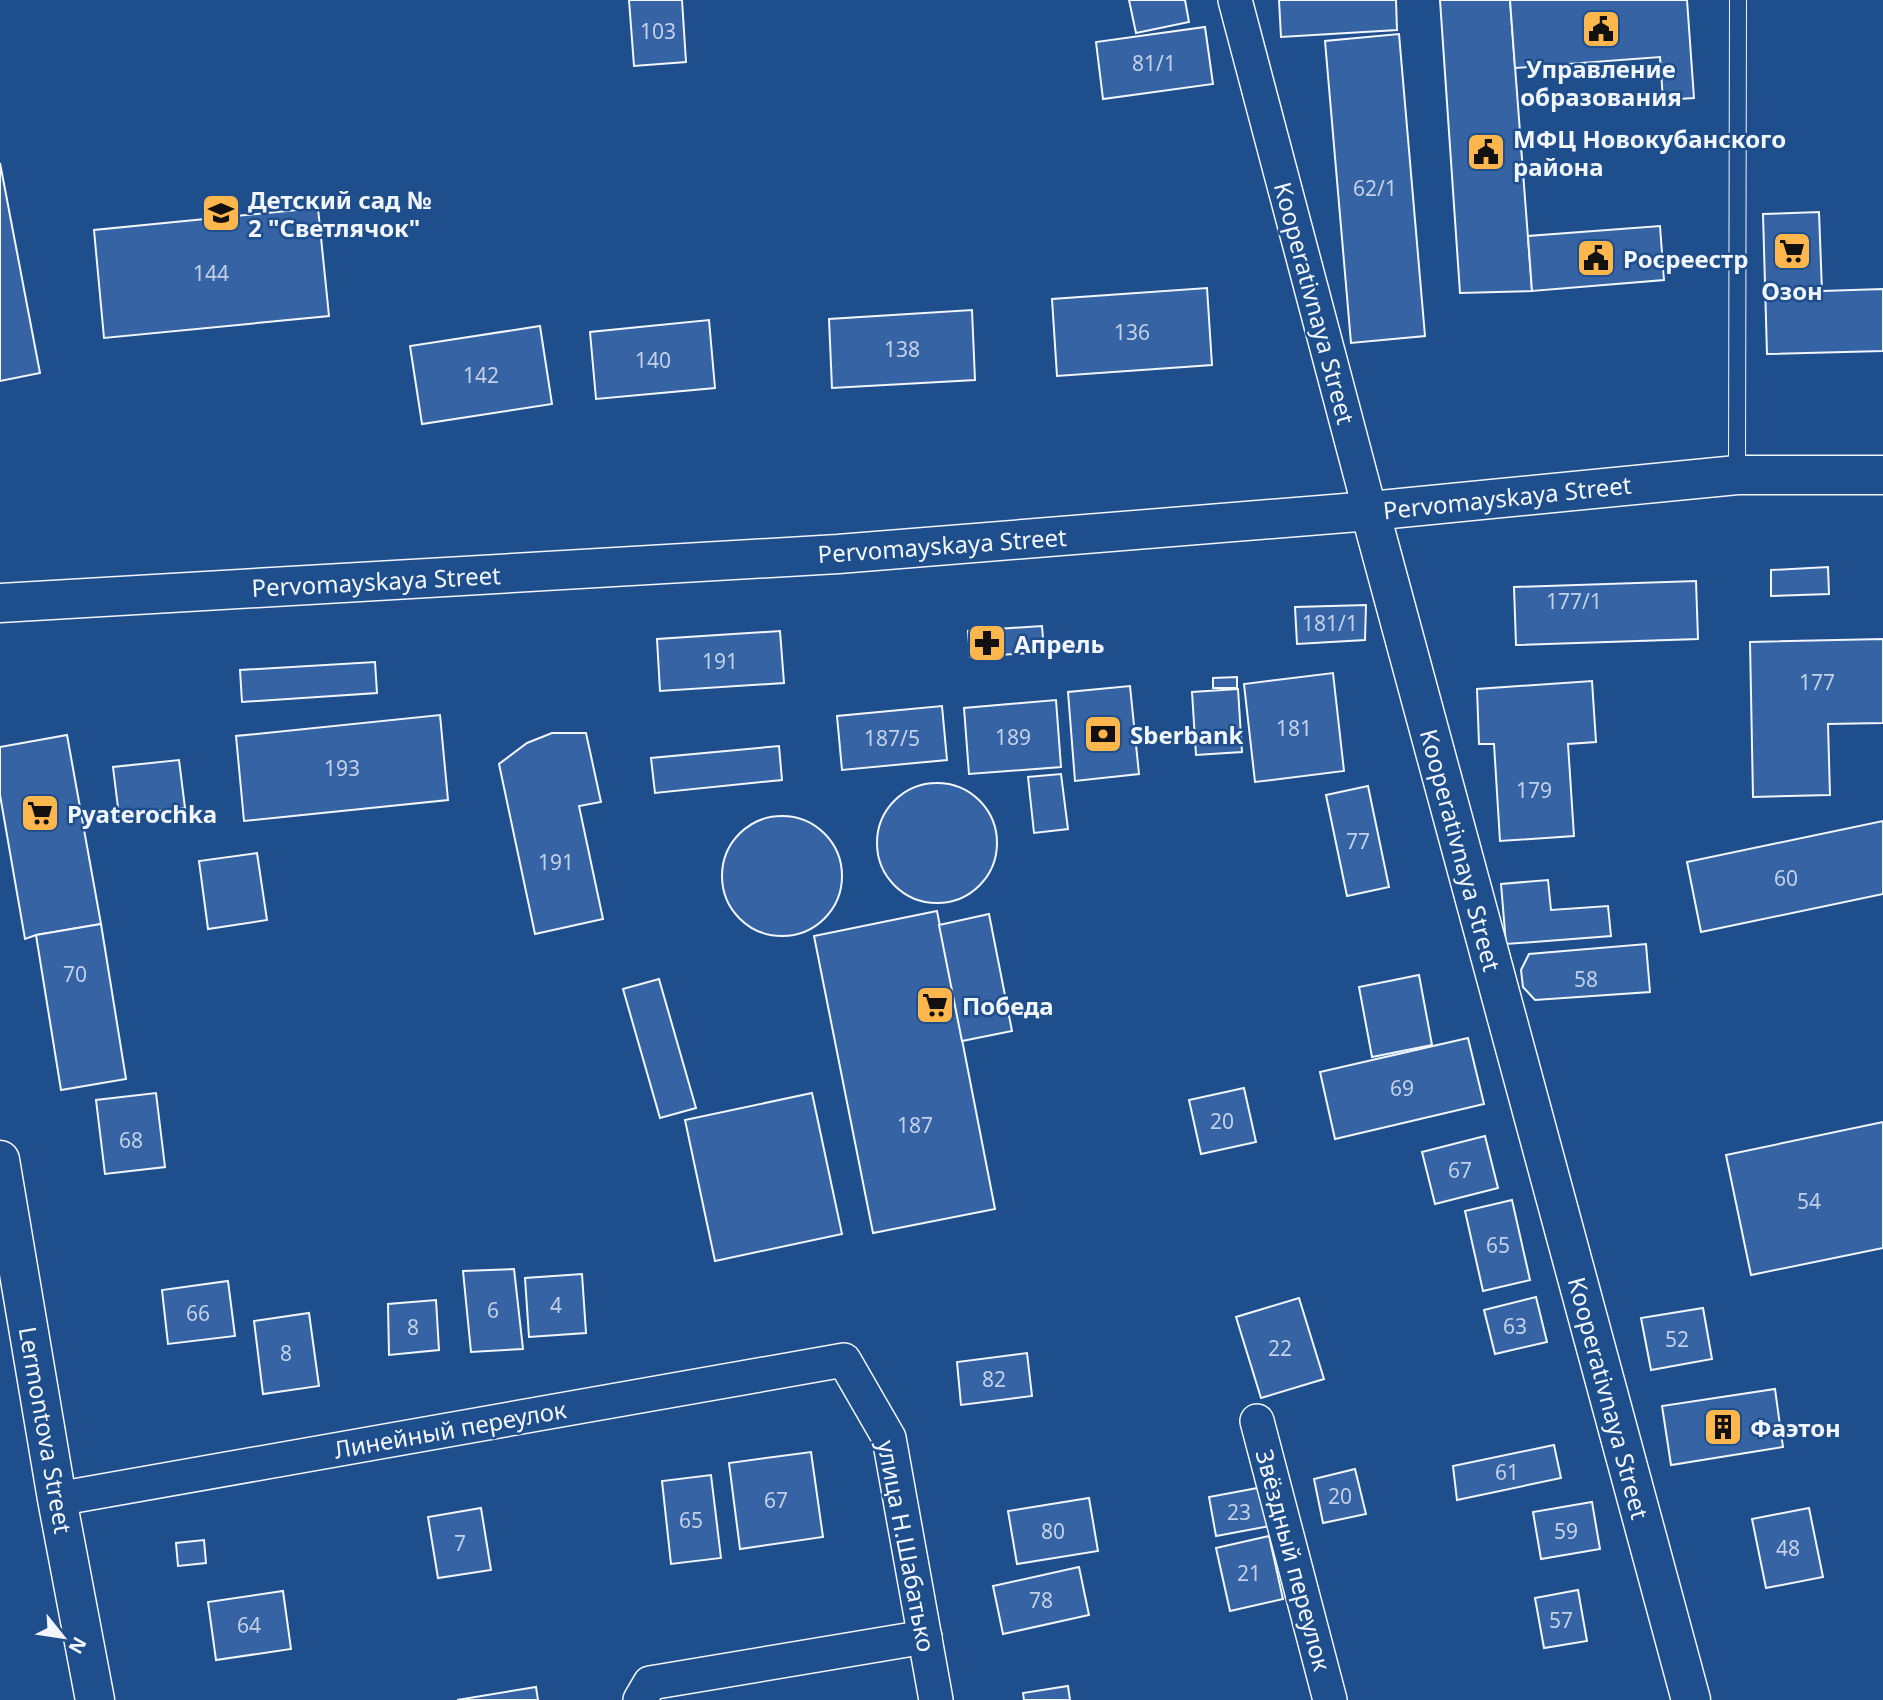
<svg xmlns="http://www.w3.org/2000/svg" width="1883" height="1700" viewBox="0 0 1883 1700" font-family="'Noto Sans',sans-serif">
	<rect width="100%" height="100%" fill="#1f4e8c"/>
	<g fill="#3563a3" stroke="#f2f6ff" stroke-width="2">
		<polygon points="629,0 682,0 686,62 634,66"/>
		<polygon points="1129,0 1185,0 1189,22 1136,33"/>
		<polygon points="1279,0 1396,0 1397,30 1281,37"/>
		<polygon points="1440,0 1510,0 1532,291 1460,293"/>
		<polygon points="1510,0 1687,0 1694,98 1663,100 1660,57 1515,68"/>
		<polygon points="1205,27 1213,84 1103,99 1096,42"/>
		<polygon points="1399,34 1425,336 1351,343 1325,41"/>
		<polygon points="0,163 40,373 0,381"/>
		<polygon points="318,208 329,316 104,338 94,230"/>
		<polygon points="1819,212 1822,291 1883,289 1883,351 1767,354 1763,214"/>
		<polygon points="1660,226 1664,280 1532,291 1528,236"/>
		<polygon points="1207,288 1212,365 1057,376 1052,299"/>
		<polygon points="972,310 975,380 832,388 829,319"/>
		<polygon points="709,320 715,388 596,399 590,332"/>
		<polygon points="540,326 552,404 422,424 410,346"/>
		<polygon points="1828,567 1829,594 1771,596 1771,570"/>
		<polygon points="1696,581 1698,639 1516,645 1514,587"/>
		<polygon points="1366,605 1365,640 1297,644 1295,607"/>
		<polygon points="1042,626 1044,652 970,657 968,631"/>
		<polygon points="780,631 784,683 660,691 657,639"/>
		<polygon points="1883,639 1883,723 1828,724 1830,795 1753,797 1750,642"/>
		<polygon points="375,662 377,693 242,702 240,670"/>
		<polygon points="1333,673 1344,771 1255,782 1244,684"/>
		<polygon points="1237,677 1237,688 1213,688 1213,678"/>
		<polygon points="1592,681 1596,742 1568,744 1574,836 1500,841 1494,744 1479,744 1477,689"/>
		<polygon points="1130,686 1139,774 1075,781 1068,692"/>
		<polygon points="1238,689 1242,752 1196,755 1192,692"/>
		<polygon points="1056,700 1061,767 969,774 964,708"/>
		<polygon points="942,706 947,760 842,770 837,716"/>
		<polygon points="440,715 448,800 244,821 236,736"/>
		<polygon points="552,733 586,733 601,802 579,806 603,919 535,934 499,764 527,743"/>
		<polygon points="67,735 101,924 36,935 25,939 0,795 0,747"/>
		<polygon points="779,746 782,780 655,793 651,758"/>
		<polygon points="179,760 185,808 119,816 113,767"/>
		<polygon points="1061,774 1068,829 1034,833 1028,777"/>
		<circle cx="937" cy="843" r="60"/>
		<polygon points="1368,786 1389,887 1347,896 1326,795"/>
		<circle cx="782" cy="876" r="60"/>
		<polygon points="1883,821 1883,894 1701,932 1687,862"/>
		<polygon points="257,853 267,920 208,929 199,861"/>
		<polygon points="1548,880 1551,910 1608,906 1611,936 1506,944 1501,884"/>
		<polygon points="937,911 995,1209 873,1233 814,936"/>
		<polygon points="989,914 1012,1031 962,1041 939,925"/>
		<polygon points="101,924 126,1079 61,1090 36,935"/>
		<polygon points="1646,944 1650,992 1535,1000 1523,987 1521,970 1529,954"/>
		<polygon points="1419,975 1432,1045 1372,1057 1359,987"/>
		<polygon points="659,979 696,1108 660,1118 623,989"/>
		<polygon points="1468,1038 1484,1104 1335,1139 1320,1072"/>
		<polygon points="1244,1088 1256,1142 1201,1154 1189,1100"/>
		<polygon points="156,1093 165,1167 105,1174 96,1100"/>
		<polygon points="812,1093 842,1234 715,1261 685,1120"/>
		<polygon points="1883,1122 1883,1248 1751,1275 1726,1155"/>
		<polygon points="1485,1136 1498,1188 1435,1204 1422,1152"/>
		<polygon points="1512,1200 1530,1280 1483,1291 1465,1211"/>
		<polygon points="514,1269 523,1349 471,1352 463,1271"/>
		<polygon points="582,1274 586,1333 529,1337 525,1278"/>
		<polygon points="228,1281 235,1336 168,1344 162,1290"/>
		<polygon points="1536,1297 1547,1342 1495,1354 1484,1310"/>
		<polygon points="1299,1298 1324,1379 1261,1398 1236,1317"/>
		<polygon points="436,1300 439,1350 389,1355 388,1304"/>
		<polygon points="1703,1308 1712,1359 1651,1370 1641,1318"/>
		<polygon points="309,1313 319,1386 263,1394 254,1321"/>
		<polygon points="1027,1353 1032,1396 961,1405 957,1362"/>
		<polygon points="1775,1389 1783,1447 1671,1465 1662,1406"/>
		<polygon points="1554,1445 1561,1478 1457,1500 1453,1466"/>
		<polygon points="811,1452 823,1537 740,1549 729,1463"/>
		<polygon points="1355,1469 1366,1514 1323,1523 1314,1479"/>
		<polygon points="711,1475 721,1558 671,1564 662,1481"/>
		<polygon points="1263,1487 1270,1526 1216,1536 1209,1497"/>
		<polygon points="1089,1498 1098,1551 1017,1564 1008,1511"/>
		<polygon points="1592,1502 1600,1549 1541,1559 1533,1512"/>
		<polygon points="481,1508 491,1570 438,1578 428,1517"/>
		<polygon points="1809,1508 1823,1577 1766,1588 1752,1519"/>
		<polygon points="1269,1536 1283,1599 1230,1611 1216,1548"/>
		<polygon points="204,1540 206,1563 178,1566 176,1543"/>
		<polygon points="1079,1567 1089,1615 1003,1634 993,1586"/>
		<polygon points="1578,1590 1587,1641 1544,1648 1535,1598"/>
		<polygon points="283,1591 291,1649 216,1660 208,1602"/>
		<polygon points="1068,1686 1070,1700 1024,1700 1023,1693"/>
		<polygon points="536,1687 538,1700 457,1700"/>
	</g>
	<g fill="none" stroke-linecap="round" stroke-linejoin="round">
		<defs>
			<polyline id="service" points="1737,475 1738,0"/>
			<g id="minor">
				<polyline points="1235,0 1370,511"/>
				<polyline points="1257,1421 1330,1700"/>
				<polyline points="57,1499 844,1360 889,1438 936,1700"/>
				<polyline points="640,1700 650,1683 925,1637"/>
			</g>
			<g id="tertiary">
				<polyline points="1370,511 1691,1700"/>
				<polyline points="0,1160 57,1499 95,1700"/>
			</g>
			<polyline id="secondary" points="0,603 838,554 1370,511 1737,475 1883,475"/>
		</defs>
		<use href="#service" stroke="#f2f6ff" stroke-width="18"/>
		<use href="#minor" stroke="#f2f6ff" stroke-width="36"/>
		<use href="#tertiary" stroke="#f2f6ff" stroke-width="41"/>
		<use href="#secondary" stroke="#f2f6ff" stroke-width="41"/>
		<use href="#service" stroke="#1f4e8c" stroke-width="16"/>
		<use href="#minor" stroke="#1f4e8c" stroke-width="33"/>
		<use href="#tertiary" stroke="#1f4e8c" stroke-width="38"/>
		<use href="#secondary" stroke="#1f4e8c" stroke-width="38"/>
	</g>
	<defs>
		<symbol id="civic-square" viewBox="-11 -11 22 22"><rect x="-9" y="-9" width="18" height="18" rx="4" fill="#ffb74d" stroke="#1f4e8c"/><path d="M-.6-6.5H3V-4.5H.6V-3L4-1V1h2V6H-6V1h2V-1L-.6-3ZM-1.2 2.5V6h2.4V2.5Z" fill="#111"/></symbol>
		<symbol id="school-square" viewBox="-11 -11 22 22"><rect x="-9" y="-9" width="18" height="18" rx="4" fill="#ffb74d" stroke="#1f4e8c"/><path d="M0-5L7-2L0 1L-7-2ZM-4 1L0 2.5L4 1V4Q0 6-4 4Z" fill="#111"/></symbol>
		<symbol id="supermarket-square" viewBox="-11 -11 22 22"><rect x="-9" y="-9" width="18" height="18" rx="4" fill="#ffb74d" stroke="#1f4e8c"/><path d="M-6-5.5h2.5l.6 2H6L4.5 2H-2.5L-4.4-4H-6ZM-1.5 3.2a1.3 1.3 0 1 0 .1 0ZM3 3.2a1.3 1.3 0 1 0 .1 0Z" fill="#111"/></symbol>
		<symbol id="pharmacy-square" viewBox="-11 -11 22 22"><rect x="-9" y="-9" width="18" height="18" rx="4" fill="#ffb74d" stroke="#1f4e8c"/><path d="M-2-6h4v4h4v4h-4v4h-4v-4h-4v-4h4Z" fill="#111"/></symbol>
		<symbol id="bank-square" viewBox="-11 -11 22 22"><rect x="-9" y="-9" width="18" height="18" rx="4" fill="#ffb74d" stroke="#1f4e8c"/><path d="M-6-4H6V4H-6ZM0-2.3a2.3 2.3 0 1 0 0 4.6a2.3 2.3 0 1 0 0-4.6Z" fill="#111"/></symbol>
		<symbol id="building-square" viewBox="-11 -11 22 22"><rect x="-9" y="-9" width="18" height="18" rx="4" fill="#ffb74d" stroke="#1f4e8c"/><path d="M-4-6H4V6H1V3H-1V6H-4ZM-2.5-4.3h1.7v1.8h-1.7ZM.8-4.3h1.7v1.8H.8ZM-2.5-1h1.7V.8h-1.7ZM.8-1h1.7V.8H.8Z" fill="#111"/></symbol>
	</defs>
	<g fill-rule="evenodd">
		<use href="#civic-square" x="1579" y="7" width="44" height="44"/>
		<use href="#civic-square" x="1464" y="130" width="44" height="44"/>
		<use href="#school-square" x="199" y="191" width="44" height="44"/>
		<use href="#supermarket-square" x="1770" y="229" width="44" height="44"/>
		<use href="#civic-square" x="1574" y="236" width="44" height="44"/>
		<use href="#pharmacy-square" x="965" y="621" width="44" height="44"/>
		<use href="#bank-square" x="1081" y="712" width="44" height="44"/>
		<use href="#supermarket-square" x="18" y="791" width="44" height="44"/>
		<use href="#supermarket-square" x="913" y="983" width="44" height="44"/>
		<use href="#building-square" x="1701" y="1405" width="44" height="44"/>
	</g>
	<g text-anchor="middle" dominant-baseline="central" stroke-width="5" stroke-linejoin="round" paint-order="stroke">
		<g font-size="21" fill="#c3d1e8">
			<text x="658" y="31">103</text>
			<text x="1154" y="63">81/1</text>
			<text x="1375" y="188">62/1</text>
			<text x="211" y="273">144</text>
			<text x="1132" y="332">136</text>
			<text x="902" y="349">138</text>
			<text x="653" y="360">140</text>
			<text x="481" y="375">142</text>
			<text x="1574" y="601">177/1</text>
			<text x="1330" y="623">181/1</text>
			<text x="720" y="661">191</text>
			<text x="1817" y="682">177</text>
			<text x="1294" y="728">181</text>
			<text x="1013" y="737">189</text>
			<text x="892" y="738">187/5</text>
			<text x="342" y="768">193</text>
			<text x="1534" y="790">179</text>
			<text x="1358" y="841">77</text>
			<text x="556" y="862">191</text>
			<text x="1786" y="878">60</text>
			<text x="75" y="974">70</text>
			<text x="1586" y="979">58</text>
			<text x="1402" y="1088">69</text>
			<text x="1222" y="1121">20</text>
			<text x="915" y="1125">187</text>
			<text x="131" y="1140">68</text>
			<text x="1460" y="1170">67</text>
			<text x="1809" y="1201">54</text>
			<text x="1498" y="1245">65</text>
			<text x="556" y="1305">4</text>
			<text x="493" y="1310">6</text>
			<text x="198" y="1313">66</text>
			<text x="1515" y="1326">63</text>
			<text x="413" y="1327">8</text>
			<text x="1677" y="1339">52</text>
			<text x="1280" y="1348">22</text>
			<text x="286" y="1353">8</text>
			<text x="994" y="1379">82</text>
			<text x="1507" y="1472">61</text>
			<text x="1340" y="1496">20</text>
			<text x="776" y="1500">67</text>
			<text x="1239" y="1512">23</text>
			<text x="691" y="1520">65</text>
			<text x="1053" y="1531">80</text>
			<text x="1566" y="1531">59</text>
			<text x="460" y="1543">7</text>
			<text x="1788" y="1548">48</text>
			<text x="1249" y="1573">21</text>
			<text x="1041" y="1600">78</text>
			<text x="1561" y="1620">57</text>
			<text x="249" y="1625">64</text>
		</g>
		<g font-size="24" font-weight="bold" fill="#f2f6ff" stroke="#1f4e8c" text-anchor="start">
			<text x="1601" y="68" text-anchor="middle">Управление<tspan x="1601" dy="28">образования</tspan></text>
			<text x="1513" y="138">МФЦ Новокубанского<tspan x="1513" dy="28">района</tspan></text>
			<text x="248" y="199">Детский сад №<tspan x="248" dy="28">2 "Светлячок"</tspan></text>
			<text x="1623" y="258">Росреестр</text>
			<text x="1792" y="290" text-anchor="middle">Озон</text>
			<text x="1014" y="643">Апрель</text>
			<text x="1130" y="734">Sberbank</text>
			<text x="67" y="813">Pyaterochka</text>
			<text x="962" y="1005">Победа</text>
			<text x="1750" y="1427">Фаэтон</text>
		</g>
		<g font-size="24" fill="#f2f6ff" stroke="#1f4e8c">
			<text transform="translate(1315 303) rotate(75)">Kooperativnaya Street</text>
			<text transform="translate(1507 497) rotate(-6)">Pervomayskaya Street</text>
			<text transform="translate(942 545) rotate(-4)">Pervomayskaya Street</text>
			<text transform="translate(376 581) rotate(-3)">Pervomayskaya Street</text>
			<text transform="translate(1461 850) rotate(75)">Kooperativnaya Street</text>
			<text transform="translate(1609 1398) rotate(75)">Kooperativnaya Street</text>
			<text transform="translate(450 1429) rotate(-10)">Линейный переулок</text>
			<text transform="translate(46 1430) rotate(80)">Lermontova Street</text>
			<text transform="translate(907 1546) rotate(79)">улица Н.Шабатько</text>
			<text transform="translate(1294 1560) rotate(75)">Звёздный переулок</text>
		</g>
	</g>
	<g transform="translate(63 1637) rotate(120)" stroke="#1f4e8c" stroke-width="5" paint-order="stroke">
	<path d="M0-5L12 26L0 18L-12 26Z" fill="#f2f6ff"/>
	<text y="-10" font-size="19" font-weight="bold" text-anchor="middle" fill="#f2f6ff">N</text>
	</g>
</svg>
